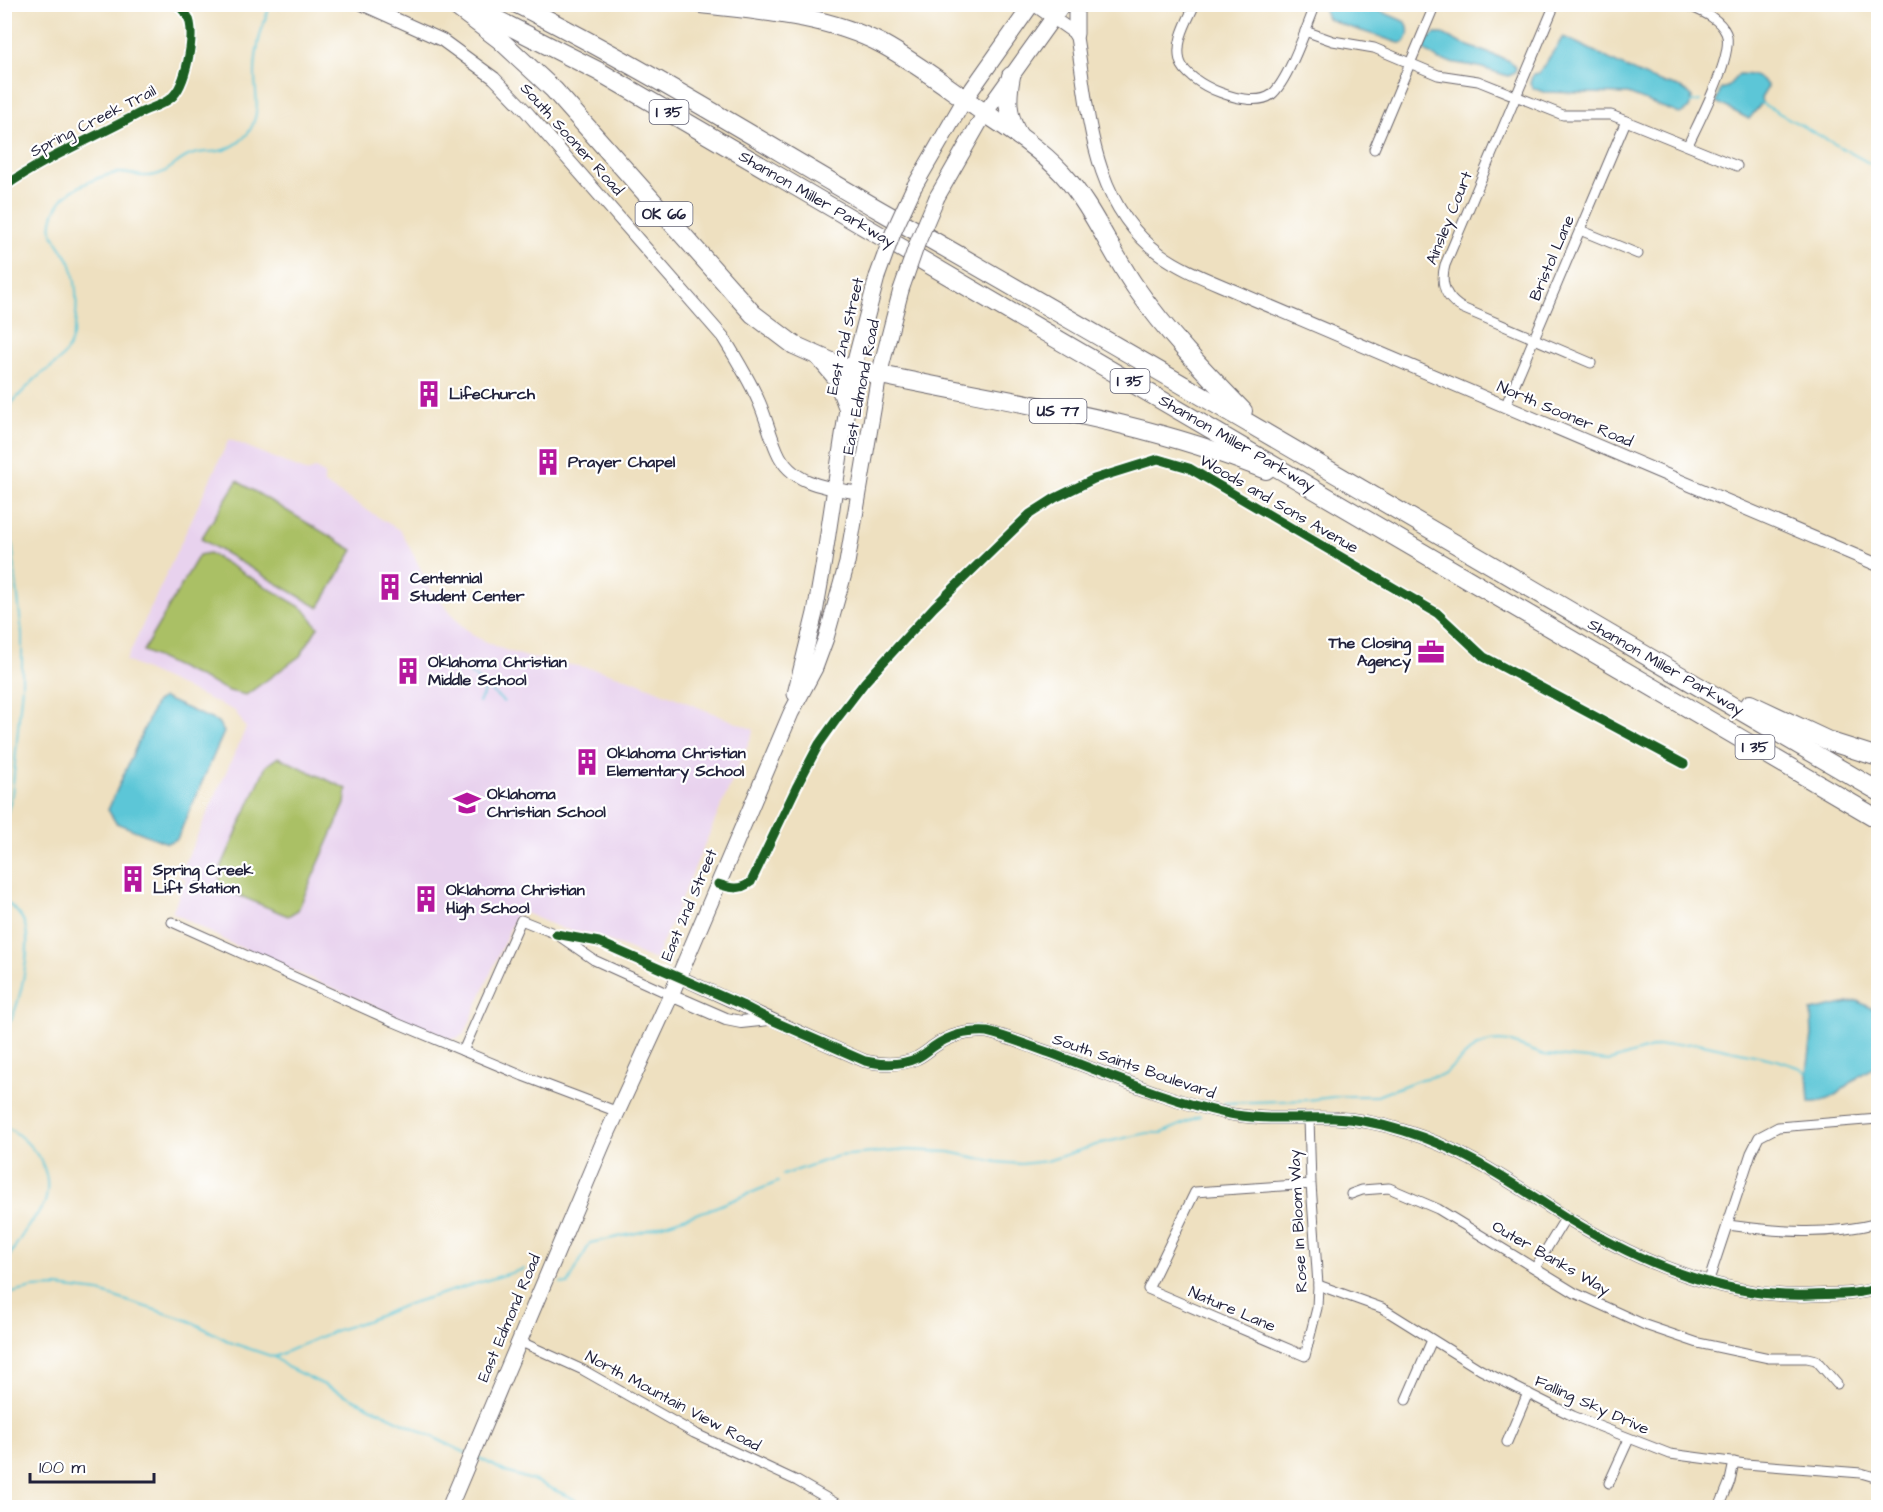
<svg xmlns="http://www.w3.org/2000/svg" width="1883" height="1512" viewBox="0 0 1883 1512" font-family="'Architects Daughter',sans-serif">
	<rect width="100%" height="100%" fill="#fff"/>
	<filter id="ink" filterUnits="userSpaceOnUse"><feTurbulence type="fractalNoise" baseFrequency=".0167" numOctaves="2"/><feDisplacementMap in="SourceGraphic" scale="12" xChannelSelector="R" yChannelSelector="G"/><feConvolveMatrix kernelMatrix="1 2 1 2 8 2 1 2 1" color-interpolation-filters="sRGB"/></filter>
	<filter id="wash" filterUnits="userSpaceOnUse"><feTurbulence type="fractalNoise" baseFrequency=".008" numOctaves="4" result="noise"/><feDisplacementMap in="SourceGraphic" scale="24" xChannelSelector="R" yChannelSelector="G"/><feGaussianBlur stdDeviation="1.35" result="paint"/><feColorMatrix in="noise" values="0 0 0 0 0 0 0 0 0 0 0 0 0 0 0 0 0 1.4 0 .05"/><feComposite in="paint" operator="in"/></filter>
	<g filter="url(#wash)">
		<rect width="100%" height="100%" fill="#eee0c0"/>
		<polygon fill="#e8d2ee" points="229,439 307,472 315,469 324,474 324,484 401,531 432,591 461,625 476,637 502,649 527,657 599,670 632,680 754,730 655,960 591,934 563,929 518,910 465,1033 458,1038 449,1039 230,943 172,912 186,879 179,876 246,728 235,711 126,661"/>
		<g fill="#aac065" stroke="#667150" stroke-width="1.5">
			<polygon points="237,481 353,550 319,608 201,539"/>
			<polygon points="209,553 304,609 318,627 300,656 246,695 229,691 143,651 199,555"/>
			<polygon points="278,757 347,789 345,804 298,910 288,916 219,887 220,870 266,766"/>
		</g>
		<g fill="#5cc6d7" stroke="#3f7489" stroke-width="1.5">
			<path d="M1322,5H1366L1406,22C1410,29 1409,36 1405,42L1399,43L1343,25L1327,18Z"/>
			<path d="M1435,34H1443L1460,43L1510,61L1516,68C1515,73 1513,75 1508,76L1479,67L1439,60L1424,50L1427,40Z"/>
			<path d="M1563,37C1596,50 1626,71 1660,82C1671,85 1687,87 1692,98L1689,108L1680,114L1628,94L1543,92L1533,88L1530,83L1533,74L1539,73Z"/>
			<path d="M1739,74C1750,74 1762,76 1768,87L1761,98L1762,103L1749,119L1716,102L1721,89L1727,87Z"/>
			<polygon points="163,698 218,722 224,732 177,839 167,843 116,823 108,810 156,702"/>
			<path d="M1858,1001L1878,1012V1065C1873,1068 1866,1071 1861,1075C1844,1087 1832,1104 1809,1102L1807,1073L1812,1035L1811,1011Z"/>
		</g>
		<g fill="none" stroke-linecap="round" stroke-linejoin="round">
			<g stroke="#5cc6d7" stroke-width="2">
				<polyline points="1689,103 1700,101"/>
				<polyline points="1761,103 1878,168"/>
				<path d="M4,411C16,399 27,386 40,375C48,369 58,364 64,355C80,334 79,286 70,262C65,252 55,242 52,231C50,221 55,209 61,201C70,188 105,173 121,173C130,173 139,177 148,176C165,176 174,163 188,156C199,151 208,153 219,151C233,149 248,137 253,124C260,107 255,92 255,75C255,50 261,27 271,4"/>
				<polyline points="4,511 10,525 22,634 22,685 12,795 4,824"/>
				<polyline points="470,673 504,702"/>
				<polyline points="479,702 486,689"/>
				<path d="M4,900C12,907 22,914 25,925C32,947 20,1013 4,1030"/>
				<polyline points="1224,1103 1308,1100 1341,1096 1377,1096 1421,1079 1443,1075 1475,1047 1490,1042 1499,1041 1509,1042 1544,1055 1609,1061 1658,1046 1698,1043 1777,1060 1800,1068 1807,1073"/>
				<path d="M4,1125C31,1141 55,1168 45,1202C42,1210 34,1217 29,1225C20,1238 12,1252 4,1265"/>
				<polyline points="783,1175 838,1156 907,1150 949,1152 997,1162 1021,1164 1047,1161 1102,1143 1147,1133 1162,1133 1200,1116"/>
				<polyline points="561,1283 568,1284 590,1243 641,1232 708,1210 778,1182"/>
				<polyline points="4,1295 33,1288 58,1287 99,1292 190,1321 232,1343 274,1357 287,1367 466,1453"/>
				<polyline points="274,1357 334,1331 369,1320 408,1304 524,1269"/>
				<polyline points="477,1457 506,1472 535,1481 572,1498 588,1508"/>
			</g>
		</g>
	</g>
	<g filter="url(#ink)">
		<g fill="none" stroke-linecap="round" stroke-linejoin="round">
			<defs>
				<g id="minor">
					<path d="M1195,4C1187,22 1175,41 1180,61C1187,85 1251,110 1271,95C1288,82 1307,26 1316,4"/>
					<path d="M1555,4L1445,265C1440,283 1445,298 1462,308L1591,363"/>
					<path d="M1685,4C1700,11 1719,17 1726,33C1735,54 1698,123 1688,145"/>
					<polyline points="1305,31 1333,41 1374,48 1438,75 1478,81 1563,115 1611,115 1737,166"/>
					<polyline points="1374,149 1435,4"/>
					<polyline points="1580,230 1638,254"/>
					<polyline points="1505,407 1626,121"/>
					<polyline points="1878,469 1878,472"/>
					<path d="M718,884C730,888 739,891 751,882L797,786L819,744L839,716L865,682L934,607L1030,514L1055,498L1094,479L1158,459L1189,468L1437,613L1484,657L1684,764"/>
					<polyline points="172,922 394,1022 523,1076 618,1112"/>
					<polyline points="558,934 599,942 679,977"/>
					<polyline points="463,1051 521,920 556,934 594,960 671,995"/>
					<polyline points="1309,1118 1311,1184 1318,1285 1317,1308 1305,1356 1148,1289 1195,1192 1311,1184"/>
					<polyline points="1351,1194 1362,1190 1389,1188 1438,1209 1575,1293 1645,1325 1698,1343 1769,1358 1807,1358 1816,1360 1837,1384"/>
					<path d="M1728,1225C1779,1232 1828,1236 1878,1223"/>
					<polyline points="1535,1268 1566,1217"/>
					<polyline points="1708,1283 1751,1153 1759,1137 1778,1127 1878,1119"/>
					<polyline points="1318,1285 1382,1308 1481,1370 1573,1416 1670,1454 1746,1464 1861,1473 1878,1478"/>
					<polyline points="519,1341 583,1370 694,1433 797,1481 844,1508"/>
					<polyline points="1406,1400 1432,1340"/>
					<polyline points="1507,1442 1528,1393"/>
					<polyline points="1609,1483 1629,1439"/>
					<polyline points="1719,1508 1730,1481 1734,1462"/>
				</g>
				<g id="tertiary">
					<path d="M362,4L442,40L494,78L525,110L723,337C736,358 749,379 759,402C766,418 770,435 777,451C791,485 828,488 860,493"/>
					<path d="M1033,4L1076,34C1089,112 1090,202 1160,254C1183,271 1212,281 1239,293L1878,565"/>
					<path d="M679,977C741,1005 802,1034 865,1061C883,1065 900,1066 917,1058C923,1055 928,1051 933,1047C950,1035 966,1031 987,1032C1009,1037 1029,1046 1050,1053C1108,1074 1166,1100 1225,1113C1262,1121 1297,1117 1334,1118C1358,1119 1382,1124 1404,1131C1464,1149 1515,1185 1567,1218C1641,1263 1725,1299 1812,1295C1834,1294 1858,1295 1878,1288"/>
					<polyline points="671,995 726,1019 741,1022 769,1019"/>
				</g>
				<g id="primary">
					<polyline points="1076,4 1076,34"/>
					<polyline points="914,187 965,99 1032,4"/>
					<polyline points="937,197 985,113 1063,4"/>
					<polyline points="795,694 815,613 823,567 853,369 877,277"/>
					<polyline points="449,1508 603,1143 671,995 791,713 815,668 826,638 847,563 879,375 901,290"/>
				</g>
				<g id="motorway">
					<path d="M453,4L499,39L554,90L753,314L794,345L834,363L853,369C991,400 1134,416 1266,470"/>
					<polyline points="466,4 598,71 655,104 1878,819"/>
					<path d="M517,4C642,67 760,141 881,211C1215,401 1546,598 1878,791"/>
					<path d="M701,4C762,11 826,15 882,44C915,62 946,86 976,107C1006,127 1038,147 1062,173C1093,207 1110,251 1136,288C1167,333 1205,372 1243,411"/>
					<path d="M1011,76C1007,97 1006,116 1019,136"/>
					<polyline points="820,358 836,377 848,408"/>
					<polyline points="1750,704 1831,742 1878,757"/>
				</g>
			</defs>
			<use href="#minor" stroke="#69646a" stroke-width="11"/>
			<use href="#tertiary" stroke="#69646a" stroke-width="14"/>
			<use href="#primary" stroke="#69646a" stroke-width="17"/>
			<use href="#motorway" stroke="#69646a" stroke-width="20"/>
			<use href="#minor" stroke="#fff" stroke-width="9"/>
			<use href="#tertiary" stroke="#fff" stroke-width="12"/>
			<use href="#primary" stroke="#fff" stroke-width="15"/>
			<use href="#motorway" stroke="#fff" stroke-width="18"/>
			<defs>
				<g id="primary-bridge">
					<polyline points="877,277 893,233 914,187"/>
					<polyline points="901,290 917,244 937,197"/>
				</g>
			</defs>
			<use href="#primary-bridge" stroke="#69646a" stroke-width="17" stroke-linecap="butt"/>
			<use href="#primary-bridge" stroke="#fff" stroke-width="15"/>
			<defs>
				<g id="cycleway">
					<path d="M4,187C46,157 94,138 138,114C149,108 161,106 171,98C186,86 195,37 189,19C187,14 181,9 178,4"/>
					<path d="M718,884C730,888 739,891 751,882L797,786L819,744L839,716L865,682L934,607L1030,514L1055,498L1094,479L1158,459L1189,468L1437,613L1484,657L1684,764"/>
					<path d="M556,934L599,942L742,1005L769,1019L865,1061C883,1065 900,1066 917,1058C923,1055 928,1051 933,1047C950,1035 966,1031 987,1032C1009,1037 1029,1046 1050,1053C1108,1074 1166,1100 1225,1113C1262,1121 1297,1117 1334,1118C1358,1119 1382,1124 1404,1131C1464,1149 1515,1185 1567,1218C1641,1263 1725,1299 1812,1295C1834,1294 1858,1295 1878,1288"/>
				</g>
			</defs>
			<use href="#cycleway" stroke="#fff" stroke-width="13"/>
			<use href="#cycleway" stroke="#1b5e20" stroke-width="9"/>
		</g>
	</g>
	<defs>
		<symbol id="building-bare" viewBox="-9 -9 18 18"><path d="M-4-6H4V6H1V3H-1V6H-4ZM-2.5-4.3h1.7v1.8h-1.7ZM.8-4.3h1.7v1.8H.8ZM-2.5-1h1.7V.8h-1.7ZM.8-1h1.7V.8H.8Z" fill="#b5179e" stroke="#fff" stroke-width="2.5" paint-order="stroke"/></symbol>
		<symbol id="office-bare" viewBox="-9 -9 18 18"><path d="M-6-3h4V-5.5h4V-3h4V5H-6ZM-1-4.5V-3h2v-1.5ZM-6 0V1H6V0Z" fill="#b5179e" stroke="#fff" stroke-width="2.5" paint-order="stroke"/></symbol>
		<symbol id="school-bare" viewBox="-9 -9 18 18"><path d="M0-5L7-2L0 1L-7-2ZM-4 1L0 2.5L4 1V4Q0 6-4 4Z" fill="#b5179e" stroke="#fff" stroke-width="2.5" paint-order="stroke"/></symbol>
	</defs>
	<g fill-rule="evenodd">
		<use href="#building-bare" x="410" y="375" width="38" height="38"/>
		<use href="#building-bare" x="529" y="443" width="38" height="38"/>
		<use href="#building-bare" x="371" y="568" width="38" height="38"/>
		<use href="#office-bare" x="1412" y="633" width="38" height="38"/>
		<use href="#building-bare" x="389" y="652" width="38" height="38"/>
		<use href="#building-bare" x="568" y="743" width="38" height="38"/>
		<use href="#school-bare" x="448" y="784" width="38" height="38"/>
		<use href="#building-bare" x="114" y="860" width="38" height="38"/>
		<use href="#building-bare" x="407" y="880" width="38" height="38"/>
	</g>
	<g text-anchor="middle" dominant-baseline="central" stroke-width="4.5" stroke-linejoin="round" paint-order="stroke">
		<g fill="#fff" stroke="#646476" stroke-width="1.5">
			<rect x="649.5" y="100" width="39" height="24" rx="4.5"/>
			<rect x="635.5" y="202" width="57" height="24" rx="4.5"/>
			<rect x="1110.5" y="369" width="39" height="24" rx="4.5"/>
			<rect x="1029.5" y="399" width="57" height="24" rx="4.5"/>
			<rect x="1735.5" y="735" width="39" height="24" rx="4.5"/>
		</g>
		<g font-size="15" font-weight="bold" fill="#22223b">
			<text x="669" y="112">I 35</text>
			<text x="664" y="214">OK 66</text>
			<text x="1130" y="381">I 35</text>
			<text x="1058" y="411">US 77</text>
			<text x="1755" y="747">I 35</text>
		</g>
		<g font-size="16" fill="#22223b" stroke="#fff">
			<text transform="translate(93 121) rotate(-27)">Spring Creek Trail</text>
			<text transform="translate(572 139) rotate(48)">South Sooner Road</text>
			<text transform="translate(817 199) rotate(30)">Shannon Miller Parkway</text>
			<text transform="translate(1449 218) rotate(-68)">Ainsley Court</text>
			<text transform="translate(1552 258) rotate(-67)">Bristol Lane</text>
			<text transform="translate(845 336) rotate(-77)">East 2nd Street</text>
			<text transform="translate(861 387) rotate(-79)">East Edmond Road</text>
			<text transform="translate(1565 414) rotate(23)">North Sooner Road</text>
			<text transform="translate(1237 443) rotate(30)">Shannon Miller Parkway</text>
			<text transform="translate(1279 504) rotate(30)">Woods and Sons Avenue</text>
			<text transform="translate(1666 667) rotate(30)">Shannon Miller Parkway</text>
			<text transform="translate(689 905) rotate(-67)">East 2nd Street</text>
			<text transform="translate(1134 1066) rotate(19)">South Saints Boulevard</text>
			<text transform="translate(1298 1221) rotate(-93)">Rose In Bloom Way</text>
			<text transform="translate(1551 1258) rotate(30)">Outer Banks Way</text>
			<text transform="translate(1232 1309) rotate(23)">Nature Lane</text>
			<text transform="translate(509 1318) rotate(-67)">East Edmond Road</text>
			<text transform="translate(673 1401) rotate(28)">North Mountain View Road</text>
			<text transform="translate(1592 1405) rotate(24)">Falling Sky Drive</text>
		</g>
		<g font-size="16" font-weight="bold" fill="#22223b" stroke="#fff" text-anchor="start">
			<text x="449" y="394">LifeChurch</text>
			<text x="568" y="462">Prayer Chapel</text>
			<text x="410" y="578">Centennial<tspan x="410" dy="18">Student Center</tspan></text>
			<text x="1411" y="643" text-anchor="end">The Closing<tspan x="1411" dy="18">Agency</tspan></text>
			<text x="428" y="662">Oklahoma Christian<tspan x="428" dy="18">Middle School</tspan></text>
			<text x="607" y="753">Oklahoma Christian<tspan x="607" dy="18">Elementary School</tspan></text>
			<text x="487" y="794">Oklahoma<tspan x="487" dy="18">Christian School</tspan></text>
			<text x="153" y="870">Spring Creek<tspan x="153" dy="18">Lift Station</tspan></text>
			<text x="446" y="890">Oklahoma Christian<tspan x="446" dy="18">High School</tspan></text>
		</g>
	</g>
	<rect width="1883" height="1512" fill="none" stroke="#fff" stroke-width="24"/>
	<path d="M30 1473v9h124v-9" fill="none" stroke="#22223b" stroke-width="3"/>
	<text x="39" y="1473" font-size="18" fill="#22223b" stroke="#ffffff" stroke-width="4.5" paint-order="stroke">100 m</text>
</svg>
